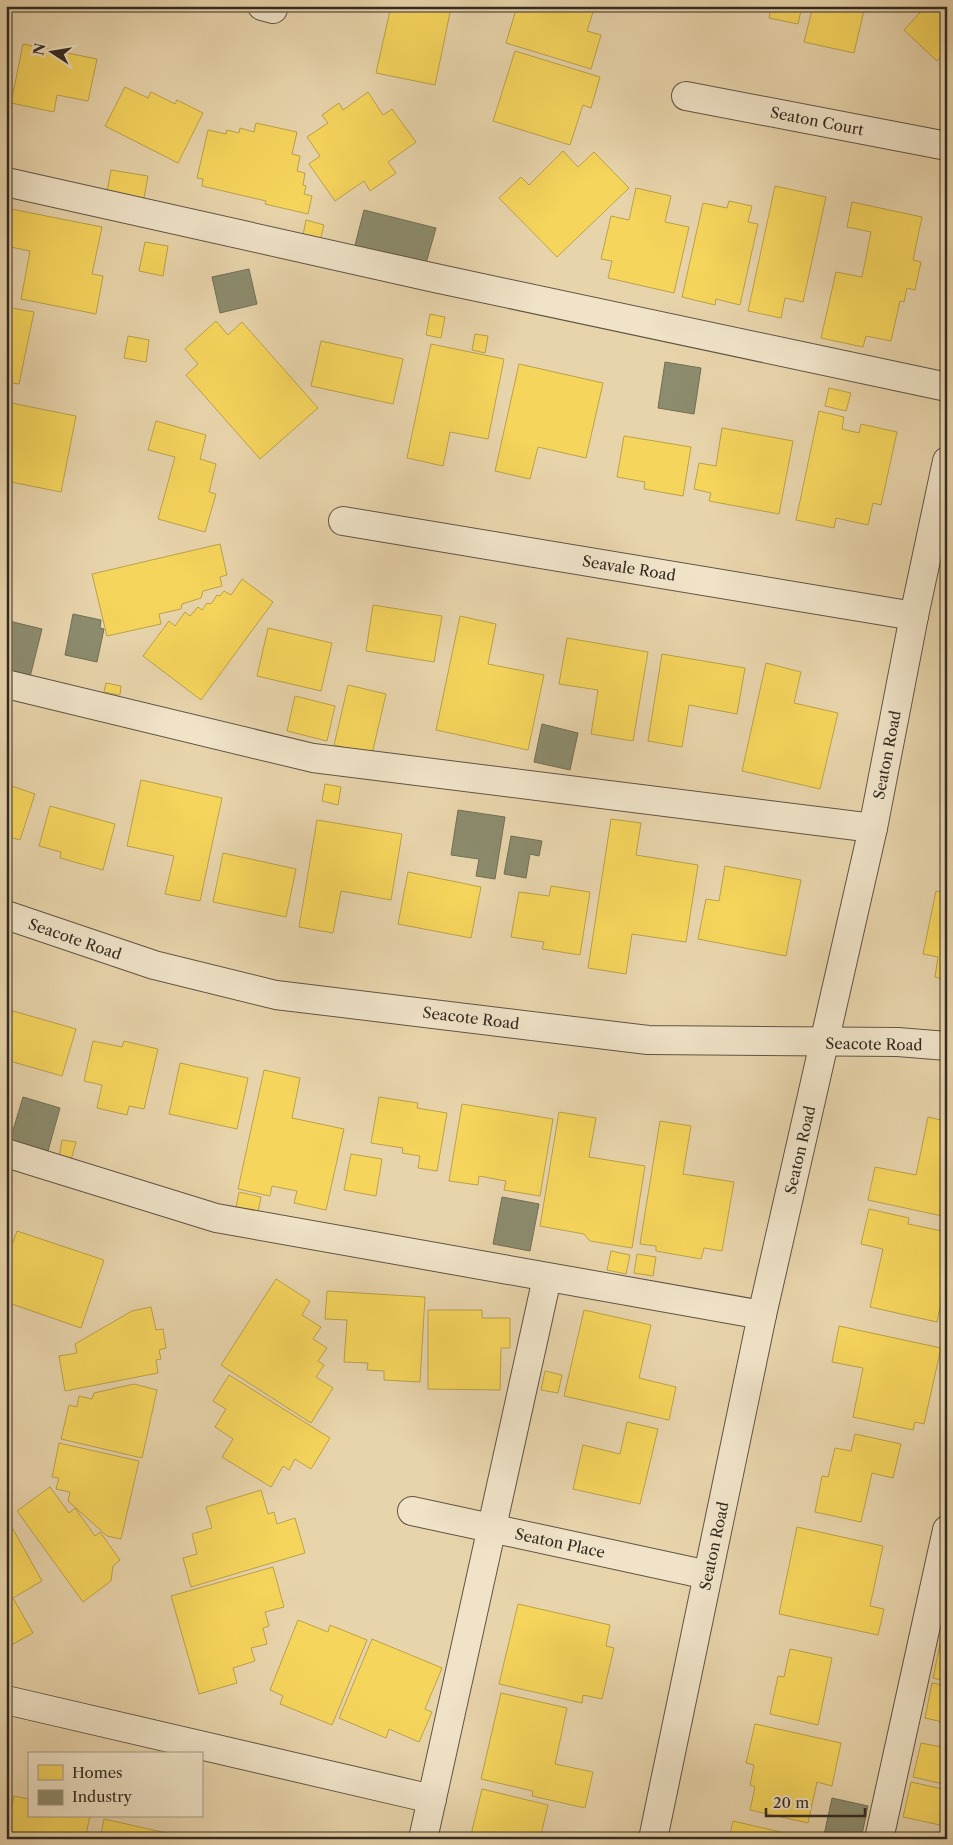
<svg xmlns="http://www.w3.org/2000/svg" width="953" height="1845" viewBox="0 0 953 1845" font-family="'Libre Caslon Text',serif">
	<rect width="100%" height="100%" fill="#e8d4ab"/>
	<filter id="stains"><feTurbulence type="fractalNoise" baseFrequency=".004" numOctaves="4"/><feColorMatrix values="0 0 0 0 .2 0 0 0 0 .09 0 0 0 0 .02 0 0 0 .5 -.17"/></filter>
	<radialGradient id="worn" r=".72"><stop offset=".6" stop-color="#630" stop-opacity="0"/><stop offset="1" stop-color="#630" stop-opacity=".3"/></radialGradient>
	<g fill="#f6d55c" stroke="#bba24a">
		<polygon points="391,6 444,6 451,8 435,85 376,73"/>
		<polygon points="517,6 595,6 587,31 601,35 591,69 506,43"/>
		<polygon points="761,6 802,6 798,24 769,18 771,8"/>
		<polygon points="813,6 865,6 854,53 804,42"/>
		<polygon points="926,6 947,6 947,50 937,61 904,30"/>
		<polygon points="23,44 97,59 88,101 57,95 54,112 11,103"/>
		<polygon points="515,51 600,77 591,108 583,105 570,145 493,121"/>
		<polygon points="125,87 148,98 151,92 175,104 177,100 203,113 178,163 105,126"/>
		<polygon points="368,92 383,115 392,109 416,142 388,162 396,173 370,191 364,181 335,201 309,164 320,156 307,137 328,123 322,115 339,103 343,110"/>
		<polygon points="256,123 297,132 292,154 300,156 297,171 305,173 303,185 306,186 304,194 312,196 308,214 265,204 266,201 202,186 203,179 197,178 208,130 226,134 227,130 239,133 240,128 254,132"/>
		<polygon points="563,151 578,167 594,152 629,188 557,257 499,198 521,177 529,185"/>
		<polygon points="111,170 148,176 144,198 107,192"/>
		<polygon points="775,186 826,197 803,302 785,298 781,318 748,311"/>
		<polygon points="636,188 671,196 665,222 689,227 674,293 608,278 612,261 601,259 611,216 629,220"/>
		<polygon points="729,201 752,206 748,222 758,224 740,305 716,299 715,305 682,297 703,203 727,208"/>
		<polygon points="852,202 922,217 913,260 921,262 915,290 907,288 904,302 900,301 891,341 866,336 863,347 821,338 836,272 862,277 871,232 847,227"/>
		<polygon points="6,208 102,227 92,274 103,276 96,314 21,299 30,251 6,246"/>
		<polygon points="306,220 324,225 319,245 302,240"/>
		<polygon points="145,242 168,246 163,276 139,271"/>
		<polygon points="6,307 34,312 19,384 6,382"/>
		<polygon points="430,314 445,317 441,338 426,335"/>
		<polygon points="216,321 228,335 242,322 318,408 260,459 186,375 198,364 185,349"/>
		<polygon points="475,334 488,336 485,353 472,350"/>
		<polygon points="128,336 149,340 146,362 124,358"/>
		<polygon points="321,341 403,359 393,404 311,386"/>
		<polygon points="431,344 504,359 488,439 450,432 443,466 407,458"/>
		<polygon points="519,364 603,383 586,458 538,447 530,479 495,471"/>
		<polygon points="829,388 851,393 846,411 825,406"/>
		<polygon points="6,402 76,416 61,492 6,481"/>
		<polygon points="819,411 844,417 842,429 859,433 861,424 897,432 881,505 873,503 868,525 836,518 834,528 796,520"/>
		<polygon points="156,421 206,435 200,459 216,464 209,492 216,494 205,532 158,519 175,457 148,450"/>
		<polygon points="722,428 793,441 779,514 709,501 711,493 694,489 699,463 716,466"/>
		<polygon points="624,436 691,447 683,496 644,489 645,482 617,477"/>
		<polygon points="220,544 227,575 220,577 222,586 203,591 201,598 182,604 181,609 159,614 161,624 107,636 92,574"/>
		<polygon points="242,579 273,602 201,700 143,656 169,621 175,626 185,612 190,616 198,607 202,610 207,603 211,604 217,595 220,596 224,591 231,595"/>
		<polygon points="373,605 442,616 434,662 366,651"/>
		<polygon points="460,616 496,624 488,664 544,675 528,750 436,730"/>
		<polygon points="268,628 332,643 321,691 257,676"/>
		<polygon points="567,638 648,652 633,741 591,734 598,690 559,684"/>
		<polygon points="662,654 745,668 737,714 689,705 682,747 648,741"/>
		<polygon points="766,663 801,672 794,703 838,713 820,789 742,771"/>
		<polygon points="106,683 121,686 120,695 104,692"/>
		<polygon points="348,685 386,694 372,754 334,745"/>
		<polygon points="295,696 335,706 327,741 287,731"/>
		<polygon points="141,780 222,798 200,901 165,894 174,856 127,846"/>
		<polygon points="6,784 35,794 20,840 6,836"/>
		<polygon points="325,784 341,787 338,805 322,801"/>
		<polygon points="50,806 115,824 103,870 60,858 61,852 39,846"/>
		<polygon points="611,819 641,823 636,855 698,865 686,942 632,934 626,974 588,968"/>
		<polygon points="317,820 402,834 391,900 341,891 333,933 299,927"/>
		<polygon points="223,853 296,869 286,917 213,902"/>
		<polygon points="725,866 801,880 786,956 698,939 706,899 719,901"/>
		<polygon points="408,872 481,887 471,938 398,924"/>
		<polygon points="551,886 590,892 580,955 542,949 544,942 511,937 519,892 549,896"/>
		<polygon points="936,891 947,893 947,980 935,977 938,957 923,954"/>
		<polygon points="13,1011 76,1029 62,1076 6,1060 6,1032"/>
		<polygon points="93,1041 122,1047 124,1041 158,1049 144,1109 129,1106 127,1115 97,1108 102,1085 84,1081"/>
		<polygon points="180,1063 248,1078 237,1129 169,1114"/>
		<polygon points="264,1070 300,1078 292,1118 344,1129 326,1210 294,1203 297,1191 272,1186 270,1196 238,1189"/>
		<polygon points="379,1097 418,1103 417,1108 447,1113 437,1171 418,1168 420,1156 402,1153 403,1148 371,1143"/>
		<polygon points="462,1104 553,1119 540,1196 504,1190 506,1181 479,1176 478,1185 449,1181"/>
		<polygon points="559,1112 596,1118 589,1157 645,1166 632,1248 590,1241 584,1234 540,1226"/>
		<polygon points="947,1113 947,1217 868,1200 875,1167 916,1175 928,1117 945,1121"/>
		<polygon points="660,1121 691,1126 683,1174 734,1182 722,1251 704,1248 701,1259 656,1251 656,1246 640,1244"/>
		<polygon points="62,1140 76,1142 71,1160 59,1157"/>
		<polygon points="351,1154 382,1159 376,1196 344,1190"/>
		<polygon points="239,1192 261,1197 257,1217 235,1212"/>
		<polygon points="869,1209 909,1218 908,1224 947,1232 947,1275 937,1322 870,1307 883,1249 861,1244"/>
		<polygon points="17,1231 104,1260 81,1328 6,1302 6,1261"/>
		<polygon points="611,1251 630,1255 626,1274 607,1270"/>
		<polygon points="637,1254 656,1257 653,1276 634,1273"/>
		<polygon points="276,1279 310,1301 302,1315 321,1327 313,1339 327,1348 318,1361 324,1365 316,1377 333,1388 311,1423 221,1365"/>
		<polygon points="327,1291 425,1297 420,1382 384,1380 384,1371 367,1370 368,1363 344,1362 347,1320 325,1319"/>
		<polygon points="151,1307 156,1330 163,1329 166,1348 159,1350 161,1359 156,1360 158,1373 65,1391 59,1356 77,1353 75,1344 132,1311"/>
		<polygon points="428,1310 482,1310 482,1318 510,1318 510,1348 501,1348 500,1390 428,1389"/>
		<polygon points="584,1310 651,1325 639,1378 676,1387 669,1420 564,1396"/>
		<polygon points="839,1326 941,1348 924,1424 915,1422 913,1430 853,1417 863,1368 832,1362"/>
		<polygon points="545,1371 562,1375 558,1393 541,1390"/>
		<polygon points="229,1375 330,1438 311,1469 295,1459 289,1470 283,1466 271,1487 222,1457 233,1439 215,1427 226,1409 213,1401"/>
		<polygon points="134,1384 157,1390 142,1458 61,1439 69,1405 77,1407 79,1396 92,1399 94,1393"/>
		<polygon points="627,1422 658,1429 640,1504 573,1489 583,1445 620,1454"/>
		<polygon points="855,1434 901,1444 893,1478 872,1473 861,1522 815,1512 822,1476 828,1477 835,1448 851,1451"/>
		<polygon points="59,1443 139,1461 121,1539 107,1536 68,1501 70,1492 56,1489 59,1478 52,1477"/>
		<polygon points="50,1487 69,1513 75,1508 95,1536 100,1532 120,1560 113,1566 111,1581 83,1602 17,1511"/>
		<polygon points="261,1490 268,1514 274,1512 277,1524 295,1518 305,1553 191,1587 183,1558 197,1554 192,1534 212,1528 206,1507"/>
		<polygon points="9,1522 42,1581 13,1598 33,1633 6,1648 6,1524"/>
		<polygon points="797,1527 883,1546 870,1606 884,1609 878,1635 779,1614"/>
		<polygon points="273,1567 284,1607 265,1612 269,1626 263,1628 267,1644 251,1648 255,1661 233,1668 237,1683 199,1694 171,1596"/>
		<polygon points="518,1604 610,1625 606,1646 614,1648 602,1699 583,1695 582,1703 499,1684"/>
		<polygon points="298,1620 328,1632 330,1625 367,1640 332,1725 280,1704 283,1696 270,1690"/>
		<polygon points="372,1639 442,1668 425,1709 432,1712 419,1742 389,1729 386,1738 339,1718"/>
		<polygon points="940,1644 947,1645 947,1681 933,1678"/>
		<polygon points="790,1649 832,1658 818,1725 770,1714 778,1676 784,1677"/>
		<polygon points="932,1683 947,1686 947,1723 925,1718"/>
		<polygon points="501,1693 567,1708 555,1764 593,1772 585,1808 532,1796 533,1791 481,1779"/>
		<polygon points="755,1724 841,1743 832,1786 817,1782 808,1823 750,1810 755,1787 750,1785 754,1765 746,1763"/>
		<polygon points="921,1743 947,1748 947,1785 913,1777"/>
		<polygon points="911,1782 947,1790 947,1835 941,1834 944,1823 941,1823 940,1825 903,1817"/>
		<polygon points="482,1789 548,1805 540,1839 470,1839"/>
		<polygon points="14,1796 29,1799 29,1816 90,1816 85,1839 6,1839"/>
		<polygon points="104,1819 189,1838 189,1839 100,1839"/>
		<polygon points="733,1821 811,1839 729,1839"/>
		<polygon points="217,1834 239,1839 216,1839"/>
	</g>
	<g fill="#8c8c6e" stroke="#716f57">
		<polygon points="364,210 436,228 425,267 354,249"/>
		<polygon points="249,269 257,304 220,313 212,277"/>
		<polygon points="665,362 701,368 694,414 658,408"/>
		<polygon points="73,614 101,620 100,628 104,629 97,662 65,655"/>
		<polygon points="9,621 42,629 30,677 6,672 6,633"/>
		<polygon points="542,724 578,733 570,770 534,762"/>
		<polygon points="458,810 505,817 495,879 476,876 479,859 451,855"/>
		<polygon points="511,836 542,841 539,856 530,854 526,878 504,874"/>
		<polygon points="23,1097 60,1108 48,1151 10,1140"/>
		<polygon points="502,1197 539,1204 530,1251 493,1244"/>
		<polygon points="832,1798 868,1806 861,1839 842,1839 824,1835"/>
	</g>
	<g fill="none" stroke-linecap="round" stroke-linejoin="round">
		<defs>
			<g id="minor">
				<polyline points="262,6 273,9"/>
				<polyline points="686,96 947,146"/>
				<polyline points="6,182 435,278 947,387"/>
				<polyline points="343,521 914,616"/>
				<polyline points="6,684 313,758 873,828"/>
				<polyline points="6,915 154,965 276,995 648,1040 898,1042 947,1046"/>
				<polyline points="6,1153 216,1218 762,1315"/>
				<polyline points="412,1511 708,1575"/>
				<polyline points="6,1700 432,1799"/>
				<polyline points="423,1839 547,1278"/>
				<polyline points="653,1839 762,1315 873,828 914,616 947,461"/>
				<polyline points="879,1839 947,1530"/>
			</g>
		</defs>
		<use href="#minor" stroke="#605444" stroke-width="30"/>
		<use href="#minor" stroke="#f0e3c8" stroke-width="28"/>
	</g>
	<g text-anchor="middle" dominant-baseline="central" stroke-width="5" stroke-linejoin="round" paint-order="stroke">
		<g font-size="15" fill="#322a21" stroke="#f0e3c8">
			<text transform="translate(817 121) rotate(11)">Seaton Court</text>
			<text transform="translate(629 568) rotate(9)">Seavale Road</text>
			<text transform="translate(887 755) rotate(-79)">Seaton Road</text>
			<text transform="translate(75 939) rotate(19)">Seacote Road</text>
			<text transform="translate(471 1018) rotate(7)">Seacote Road</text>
			<text transform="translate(874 1044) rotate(1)">Seacote Road</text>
			<text transform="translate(800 1150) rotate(-77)">Seaton Road</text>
			<text transform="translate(560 1543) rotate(12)">Seaton Place</text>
			<text transform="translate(714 1546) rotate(-78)">Seaton Road</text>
		</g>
	</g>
	<rect width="953" height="1845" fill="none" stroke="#e8d4ab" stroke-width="25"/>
	<rect x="8" y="8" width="938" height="1830" fill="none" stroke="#322a21" stroke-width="2.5"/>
	<rect x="12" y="12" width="928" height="1820" fill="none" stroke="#322a21"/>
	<rect x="28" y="1752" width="175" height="65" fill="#f0e3c8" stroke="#a49985"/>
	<rect x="38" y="1765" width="25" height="15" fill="#f6d55c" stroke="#a49985"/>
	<text x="72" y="1778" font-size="15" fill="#322a21">Homes</text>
	<rect x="38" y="1790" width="25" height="15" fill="#8c8c6e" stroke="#a49985"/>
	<text x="72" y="1802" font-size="15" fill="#322a21">Industry</text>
	<g transform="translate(52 52) rotate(282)" stroke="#f0e3c8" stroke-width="4" paint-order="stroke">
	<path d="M0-4L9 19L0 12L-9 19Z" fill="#322a21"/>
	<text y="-8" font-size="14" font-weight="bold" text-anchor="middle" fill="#322a21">N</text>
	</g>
	<path d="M766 1808v8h99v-8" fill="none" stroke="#322a21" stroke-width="2.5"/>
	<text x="773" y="1808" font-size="15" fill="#322a21" stroke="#f0e3c8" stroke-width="4" paint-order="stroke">20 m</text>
	<rect width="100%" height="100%" filter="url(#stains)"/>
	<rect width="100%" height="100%" fill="url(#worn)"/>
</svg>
